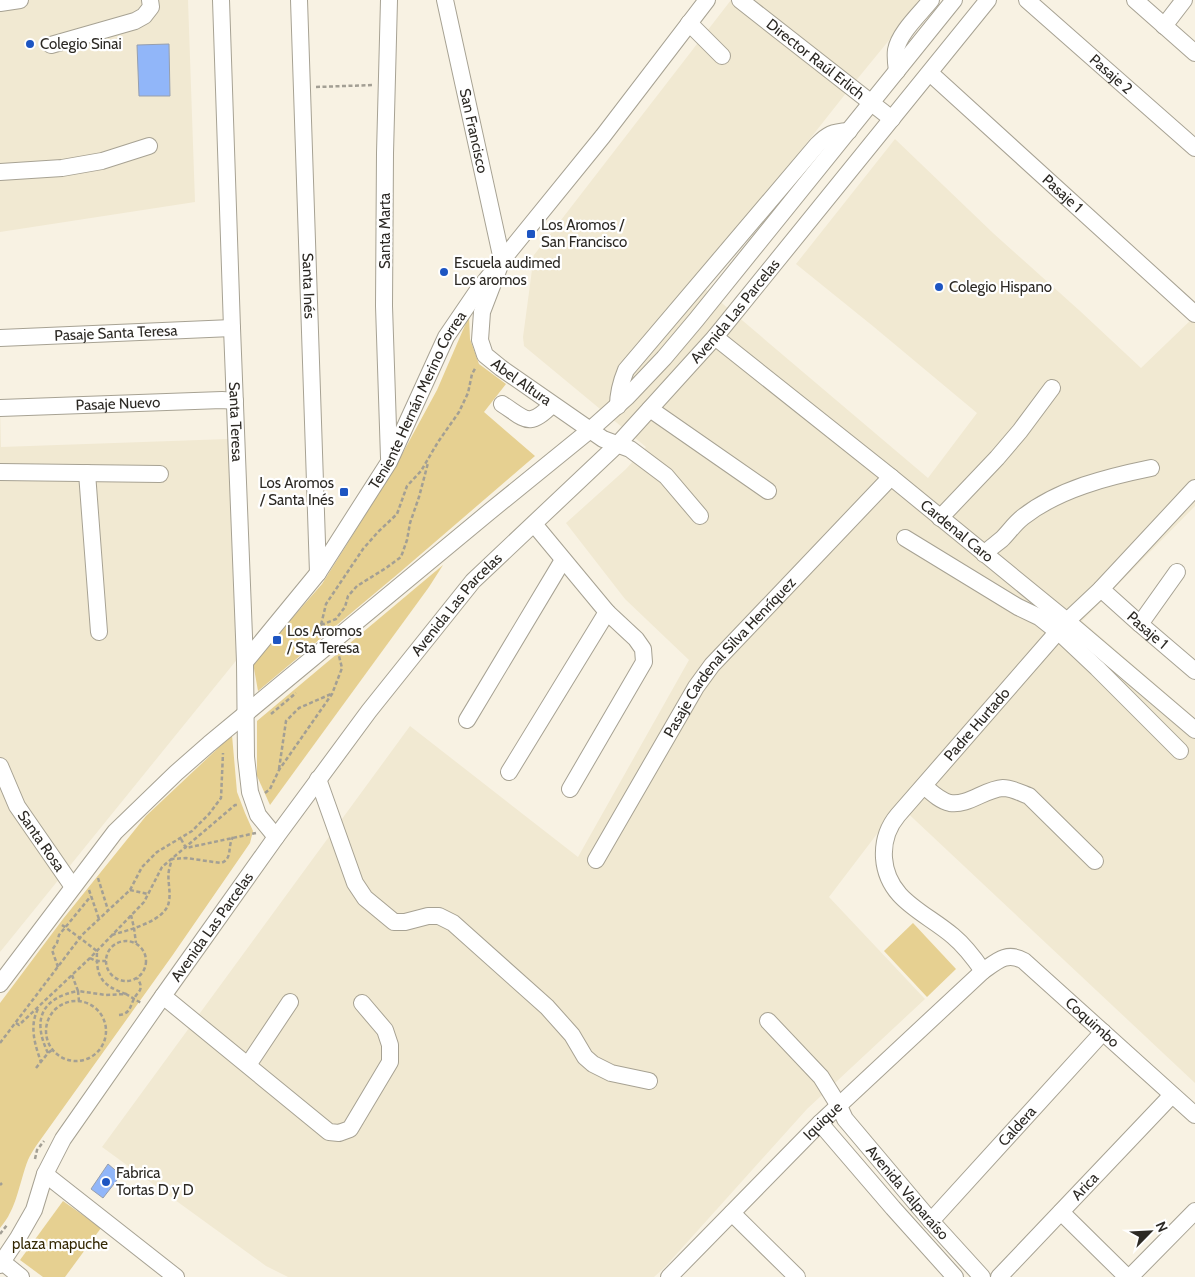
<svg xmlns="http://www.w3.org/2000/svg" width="1195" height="1277" viewBox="0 0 1195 1277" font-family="Cabin,sans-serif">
	<rect width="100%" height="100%" fill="#f8f2e3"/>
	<g fill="#f1e9d2">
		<polygon points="0,0 188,0 195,202 0,232"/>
		<polygon points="731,0 922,0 854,83 697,282 928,478 977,413 874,327 796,264 895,139 993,233 1080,311 1141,368 1195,316 1195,506 1082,621 1195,718 1195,1083 899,805 829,897 925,999 807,1109 664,1268 654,1277 288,1277 266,1266 102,1147 410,726 578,857 689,660 625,599 566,523 626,469 646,447 524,346 523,337 534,255"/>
		<polygon points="0,405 1,447 228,439 239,657 0,952"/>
	</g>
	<g fill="#e6d091">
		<polygon points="469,316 470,339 479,364 506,384 484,412 535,456 399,573 258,691 253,663 322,584 394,469 437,390"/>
		<polygon points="443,565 429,587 270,805 257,776 257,721"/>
		<path d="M232,735L237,792L245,813L253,831L250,843L172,956L36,1146C33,1151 30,1155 28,1160C19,1183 17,1209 0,1228V1003L63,919L146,816Z"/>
		<polygon points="913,923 956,969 927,997 884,951"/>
		<polygon points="63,1201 101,1228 65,1277 43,1277 20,1260"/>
	</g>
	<g fill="#91b6f9" stroke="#979fad">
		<polygon points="169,44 170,96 139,96 137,45"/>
		<polygon points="108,1164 121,1175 103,1198 91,1189"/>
	</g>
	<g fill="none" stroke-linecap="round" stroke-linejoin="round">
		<defs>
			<g id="minor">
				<path id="s1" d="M221,0L232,328L245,662L246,757L250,792L258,815L276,837"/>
				<path id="s2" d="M299,0L318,573"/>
				<polyline points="389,0 385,153 384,306 389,458"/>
				<path id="s3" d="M445,0L502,260L482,312L480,340L485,355L501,368L603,439L630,449L666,476L700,516"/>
				<path id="s4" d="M740,0L892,119"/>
				<path id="s5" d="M1027,0L1195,148"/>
				<polyline points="1135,0 1195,53"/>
				<polyline points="0,3 20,0"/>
				<polyline points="689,23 722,56"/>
				<polyline points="1164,26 1184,0"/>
				<polyline points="51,45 135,21 144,16 151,7 150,0"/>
				<path d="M897,71C896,64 895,57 896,50C899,33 920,14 931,0"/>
				<path id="s6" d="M930,73L1195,314"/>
				<polyline points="0,172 62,168 102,161 149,146"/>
				<path id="s7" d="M715,337L891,477L1067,621L1195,730"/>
				<path id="s8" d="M0,338L232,328"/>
				<path d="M502,404C527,420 528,428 552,405"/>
				<path d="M618,406C618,392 621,382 626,370L817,145C828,134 832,132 849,131"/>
				<path id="s9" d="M0,408L222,400L235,401"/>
				<polyline points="650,409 768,491"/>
				<polyline points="0,472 160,474"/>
				<polyline points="87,473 99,632"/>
				<polyline points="940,518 997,458 1020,431 1052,388"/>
				<polyline points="534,524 607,612 636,639 643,649 644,662 570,789"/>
				<polyline points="905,538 1018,607 1039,617 1063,636 1097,668 1180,751"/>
				<path d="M984,554C989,549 996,544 1002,539C1009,532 1015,523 1023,517C1059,489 1107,477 1151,468"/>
				<path id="s10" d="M1101,589L1140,624L1195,671"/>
				<polyline points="1140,624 1177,572"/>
				<path id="s11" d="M245,662L318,573L389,462L446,337L478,290L603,136L707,0"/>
				<polyline points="467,720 563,560"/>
				<path id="s12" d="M0,766L17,806L73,887"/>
				<polyline points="509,772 607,612"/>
				<polyline points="318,779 355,883 365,898 394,922 405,922 428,916 439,916 453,923 547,1007 572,1035 585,1057 593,1064 611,1073 649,1081"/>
				<path d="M924,786C931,792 940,801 950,803C968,806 985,789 1003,788C1012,788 1021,793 1029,796L1095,861"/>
				<path id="s13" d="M596,860L696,687L712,665L891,477"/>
				<path id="s14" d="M983,971C974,958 965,946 953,936C925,912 887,900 884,858C883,842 887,828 898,815L1067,621L1101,589L1195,488"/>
				<polyline points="0,984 115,832 176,773 209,744 489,512 590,430 627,397 664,358 696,320 954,0"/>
				<polyline points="163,996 329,1132 339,1133 350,1129 390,1062 390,1045 385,1030 362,1003"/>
				<path id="s15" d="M768,1021L821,1077L839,1106L845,1119L931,1221L982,1277"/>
				<polyline points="248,1065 290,1002"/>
				<polyline points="820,1123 893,1208 955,1277"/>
				<polyline points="45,1174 176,1277"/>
				<polyline points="1061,1212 1127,1277"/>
				<polyline points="732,1213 797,1277"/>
				<path id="s16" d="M931,1221L1103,1032"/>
				<polyline points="0,1260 21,1277"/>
				<path id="s17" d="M0,1265L18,1238L34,1210L45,1174L63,1139L163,996L276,837L369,711L473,581L618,444L715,337L988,0"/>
				<path id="s18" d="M669,1277L820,1123L983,971C997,961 1007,951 1024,961L1195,1115"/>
				<path id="s19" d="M999,1277L1172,1095"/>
				<polyline points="1130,1277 1195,1211"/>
			</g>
		</defs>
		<use href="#minor" stroke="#a7a293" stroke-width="18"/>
		<g stroke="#a39f94" stroke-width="2.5" stroke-dasharray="4 2.5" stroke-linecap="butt">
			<polyline points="316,87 373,85"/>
			<polyline points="321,625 336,619 345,607 348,596 357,586 386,568 401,557 407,540 410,523 419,497 428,463"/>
			<polyline points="321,631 321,625 326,604 363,549 378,532 397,514 407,486 421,471 438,442 459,412 468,393 472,374 476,367"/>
			<polyline points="271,714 296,693"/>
			<polyline points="279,769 286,721 299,708 331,694"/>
			<polyline points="265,793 270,789 279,770 332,694 342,668 339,656"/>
			<polyline points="181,839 186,848 256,833"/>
			<polyline points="98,878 108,910"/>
			<polyline points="89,890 99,919"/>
			<polyline points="130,890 148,894"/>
			<polyline points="131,915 134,928 136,943"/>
			<path d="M62,925L80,938L97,951C96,977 101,985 126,994"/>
			<path d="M112,935C128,930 167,921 169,901C171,891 167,880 169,870C170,866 171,862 172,859L186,858L221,863C233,859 227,847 233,837"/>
			<circle cx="126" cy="961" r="20"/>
			<polyline points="90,958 96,961 106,961"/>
			<polyline points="58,967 52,950 57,943 59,935 91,896"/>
			<polyline points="72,975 78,991 106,995 126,994 141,1003"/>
			<circle cx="76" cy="1031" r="30"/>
			<path d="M38,1009C29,1026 35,1045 41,1062"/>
			<path d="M119,1015C131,1014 130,1005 135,997C136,995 139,992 140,990C142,985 139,981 137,978"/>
			<polyline points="16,1023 19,1025 90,958 144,902 162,867 235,805 238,805"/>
			<polyline points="0,1043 82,935 130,890 142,867 157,852 192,831 209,814 221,798 223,753"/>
			<path d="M48,1053C32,1020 41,998 78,991L79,1001"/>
			<polyline points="36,1068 48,1053 52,1050"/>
			<polyline points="35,1159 37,1150 44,1141"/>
			<polyline points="0,1185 2,1183"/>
			<polyline points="0,1234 7,1225"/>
		</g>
		<use href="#minor" stroke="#fff" stroke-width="16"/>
	</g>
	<g fill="#1d55c2" stroke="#fff" stroke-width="2">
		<circle cx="30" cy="44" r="5"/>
		<rect x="526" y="229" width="10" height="10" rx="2.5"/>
		<circle cx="444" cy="272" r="5"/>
		<circle cx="939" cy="287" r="5"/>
		<rect x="339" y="487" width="10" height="10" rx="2.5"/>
		<rect x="272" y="635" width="10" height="10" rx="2.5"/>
		<circle cx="106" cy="1182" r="5"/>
	</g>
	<g text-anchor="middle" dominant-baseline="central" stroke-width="4.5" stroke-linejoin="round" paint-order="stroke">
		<g font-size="15" fill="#2c2924" stroke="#fff" text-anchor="start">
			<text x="40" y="44">Colegio Sinai</text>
			<text x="541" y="225">Los Aromos /<tspan x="541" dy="17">San Francisco</tspan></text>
			<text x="454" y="263">Escuela audimed<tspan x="454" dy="17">Los aromos</tspan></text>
			<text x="949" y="287">Colegio Hispano</text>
			<text x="334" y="483" text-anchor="end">Los Aromos<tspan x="334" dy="17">/ Santa Inés</tspan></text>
			<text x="287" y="631">Los Aromos<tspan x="287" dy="17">/ Sta Teresa</tspan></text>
			<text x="116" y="1173">Fabrica<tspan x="116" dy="17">Tortas D y D</tspan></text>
		</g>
		<g font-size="15" fill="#2c2924" stroke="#fff">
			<text stroke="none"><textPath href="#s4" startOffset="96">Director Raúl Erlich</textPath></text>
			<text stroke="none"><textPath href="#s5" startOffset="112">Pasaje 2</textPath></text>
			<text stroke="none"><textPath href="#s3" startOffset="134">San Francisco</textPath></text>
			<text stroke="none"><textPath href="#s6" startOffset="179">Pasaje 1</textPath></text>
			<text transform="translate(385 231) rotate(-90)">Santa Marta</text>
			<text stroke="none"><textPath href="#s2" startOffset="286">Santa Inés</textPath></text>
			<text stroke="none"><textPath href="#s17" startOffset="1211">Avenida Las Parcelas</textPath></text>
			<text stroke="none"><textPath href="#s8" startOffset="116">Pasaje Santa Teresa</textPath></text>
			<text stroke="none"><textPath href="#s3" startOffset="411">Abel Altura</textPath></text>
			<text stroke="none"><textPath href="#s11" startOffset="315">Teniente Hernán Merino Correa</textPath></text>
			<text stroke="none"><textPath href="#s9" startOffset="118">Pasaje Nuevo</textPath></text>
			<text stroke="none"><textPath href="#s1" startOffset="422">Santa Teresa</textPath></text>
			<text stroke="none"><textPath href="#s7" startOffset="310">Cardenal Caro</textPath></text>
			<text stroke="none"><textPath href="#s17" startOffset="806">Avenida Las Parcelas</textPath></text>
			<text stroke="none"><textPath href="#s10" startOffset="62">Pasaje 1</textPath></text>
			<text stroke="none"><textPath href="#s13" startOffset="244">Pasaje Cardenal Silva Henríquez</textPath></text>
			<text stroke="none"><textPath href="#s14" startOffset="321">Padre Hurtado</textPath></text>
			<text stroke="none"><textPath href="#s12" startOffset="86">Santa Rosa</textPath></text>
			<text stroke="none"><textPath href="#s17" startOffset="401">Avenida Las Parcelas</textPath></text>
			<text stroke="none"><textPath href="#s18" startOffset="576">Coquimbo</textPath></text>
			<text stroke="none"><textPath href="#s18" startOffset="219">Iquique</textPath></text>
			<text stroke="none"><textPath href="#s16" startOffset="128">Caldera</textPath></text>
			<text stroke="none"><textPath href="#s19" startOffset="125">Arica</textPath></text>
			<text stroke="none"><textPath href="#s15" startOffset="222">Avenida Valparaíso</textPath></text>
		</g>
		<g font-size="15" fill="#362a06" stroke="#fff">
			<text x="60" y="1244">plaza mapuche</text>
		</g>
	</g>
	<g transform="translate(1150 1232) rotate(66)" stroke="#ffffff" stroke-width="4" paint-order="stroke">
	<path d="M0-4L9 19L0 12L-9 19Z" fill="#2c2924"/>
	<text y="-8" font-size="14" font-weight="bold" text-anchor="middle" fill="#2c2924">N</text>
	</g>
</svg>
